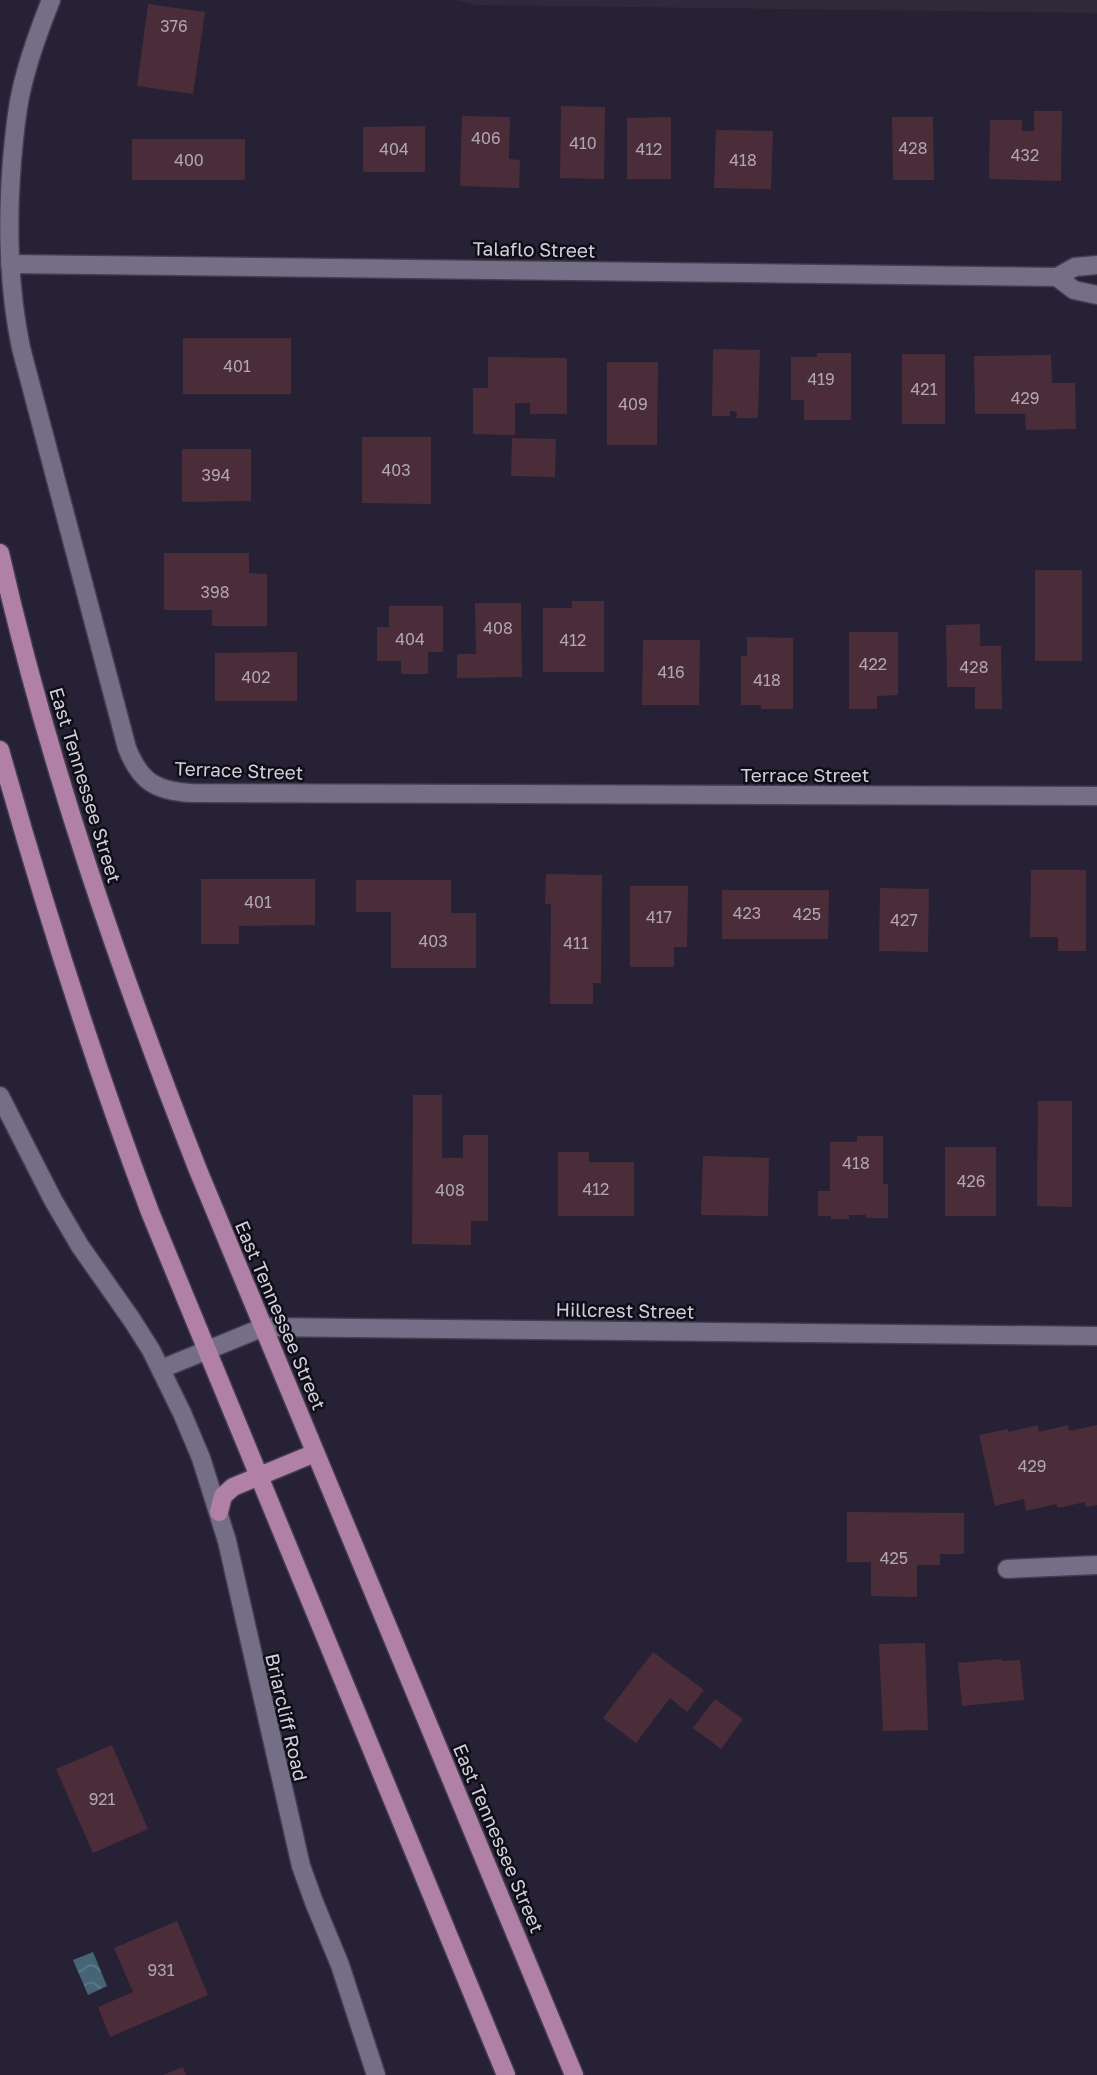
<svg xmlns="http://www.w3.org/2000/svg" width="1097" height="2075" viewBox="0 0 1097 2075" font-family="'Golos Text',sans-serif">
	<defs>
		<pattern id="water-waves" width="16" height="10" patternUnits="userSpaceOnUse" patternTransform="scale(1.75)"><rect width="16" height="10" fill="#456476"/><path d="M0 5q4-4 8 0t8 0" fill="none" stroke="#5f7989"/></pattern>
	</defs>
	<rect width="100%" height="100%" fill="#272136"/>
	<polygon fill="#302939" points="456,0 1097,0 1097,13 475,5"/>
	<polygon fill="url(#water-waves)" points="93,1952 107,1986 88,1995 73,1960"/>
	<g fill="#4a2d38">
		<polygon points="148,4 205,12 193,94 137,86"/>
		<polygon points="561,106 605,107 604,179 560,178"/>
		<polygon points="1034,111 1062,111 1061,181 989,179 990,120 1022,120 1022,131 1034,131"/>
		<polygon points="462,116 510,117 509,159 520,160 519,188 460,186"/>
		<polygon points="671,117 671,179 627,179 627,118"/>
		<polygon points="892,117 933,117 934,180 893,180"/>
		<polygon points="425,126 425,172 363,172 363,127"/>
		<polygon points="716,130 773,131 771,189 714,188"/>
		<rect x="132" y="139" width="113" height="41"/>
		<rect x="183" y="338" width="108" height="56"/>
		<polygon points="713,349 760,350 758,418 736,418 737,412 730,411 730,416 712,416"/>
		<polygon points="817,353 851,353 851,420 804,420 804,400 791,400 791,357 817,357"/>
		<rect x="902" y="354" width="43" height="70"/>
		<polygon points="1051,355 1052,383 1075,383 1076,429 1026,430 1025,414 975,414 974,356"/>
		<polygon points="488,357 567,358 567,414 530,414 530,403 515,403 515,435 473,434 473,388 488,388"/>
		<polygon points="607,362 658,362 657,445 607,445"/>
		<polygon points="362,437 431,437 431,504 362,503"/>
		<polygon points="512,438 556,439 555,477 511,476"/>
		<polygon points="182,449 251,449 251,501 182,502"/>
		<polygon points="164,553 249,553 249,573 267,574 267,626 212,626 212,610 164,610"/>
		<rect x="1035" y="570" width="47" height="91"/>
		<polygon points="572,601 604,601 604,672 543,672 543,608 572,608"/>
		<polygon points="475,603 521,603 522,677 457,678 457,654 476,654"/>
		<polygon points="389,606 443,606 443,652 428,652 428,674 401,674 401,661 377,661 377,627 389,627"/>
		<polygon points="980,624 980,646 1001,646 1002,709 975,709 975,687 947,687 946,625"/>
		<polygon points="849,632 898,632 898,695 877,696 877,709 849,709"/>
		<polygon points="747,637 793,638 793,709 761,709 761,705 741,705 741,656 747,656"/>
		<polygon points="643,640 700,640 699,705 642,705"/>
		<polygon points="297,652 297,701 215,701 215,653"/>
		<polygon points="1031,870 1086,870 1086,951 1058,951 1058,937 1030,937"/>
		<polygon points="546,874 602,875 601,983 593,983 593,1004 550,1004 551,904 545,904"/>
		<polygon points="201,879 315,879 315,925 239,926 239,944 201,944"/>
		<polygon points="356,880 451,880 451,913 476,913 476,968 391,968 391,912 356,912"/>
		<polygon points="630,886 688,886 687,947 674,947 674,967 630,967"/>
		<polygon points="880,888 929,889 928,952 879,951"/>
		<polygon points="722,890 829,890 828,939 722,939"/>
		<polygon points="413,1095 442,1095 442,1158 463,1158 463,1135 488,1135 488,1221 471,1221 471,1245 412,1244"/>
		<polygon points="1038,1101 1072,1101 1072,1207 1037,1206"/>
		<polygon points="857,1136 883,1136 883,1184 888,1184 888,1218 866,1218 866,1215 849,1215 849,1219 831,1219 831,1216 818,1216 818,1191 830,1191 830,1142 857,1142"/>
		<rect x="945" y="1147" width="51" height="69"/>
		<polygon points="558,1152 589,1152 589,1162 634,1162 634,1216 558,1216"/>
		<polygon points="703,1156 769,1158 768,1216 701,1215"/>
		<polygon points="1038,1425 1039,1432 1068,1425 1069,1431 1097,1425 1097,1505 1086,1507 1085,1502 1058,1508 1056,1504 1026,1511 1024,1499 995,1506 979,1435 1008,1429 1008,1432"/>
		<polygon points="847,1512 964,1513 964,1554 940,1554 940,1565 917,1565 917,1597 871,1596 871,1562 847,1562"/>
		<polygon points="925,1643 928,1730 883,1731 879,1644"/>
		<polygon points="653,1652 704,1690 687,1712 670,1698 636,1743 603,1718"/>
		<polygon points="1002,1659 1002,1661 1020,1660 1024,1700 962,1706 958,1663"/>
		<polygon points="715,1699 743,1719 721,1749 693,1728"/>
		<polygon points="112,1745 148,1829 93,1853 56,1769"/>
		<polygon points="177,1921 208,1995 110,2037 98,2007 133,1992 114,1948"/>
		<polygon points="183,2067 186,2075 163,2075"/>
	</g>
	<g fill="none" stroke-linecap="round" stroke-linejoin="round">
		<defs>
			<g id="minor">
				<path d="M51,0C39,30 28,60 21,92C16,114 14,138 12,161C7,224 8,286 21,348L127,748C140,781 155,791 191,793L1097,796"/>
				<polyline points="10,264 1057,277 1075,267 1097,265"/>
				<polyline points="1057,277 1074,290 1097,295"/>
				<polyline points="0,1096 53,1200 80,1246 132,1320 151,1350 182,1413 201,1458 227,1541 301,1866 314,1902 340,1965 376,2075"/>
				<polyline points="161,1369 264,1327 1097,1336"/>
				<polyline points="1007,1569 1097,1565"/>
			</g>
			<g id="major">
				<path d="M0,553C48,764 119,969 198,1170L574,2075"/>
				<path d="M0,750C44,906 93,1061 150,1212L506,2075"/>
				<polyline points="219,1512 223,1496 233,1487 315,1453"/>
			</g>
		</defs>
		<use href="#minor" stroke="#423d4f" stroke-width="21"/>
		<use href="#major" stroke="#423d4f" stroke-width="21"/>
		<use href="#minor" stroke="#746f87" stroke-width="18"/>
		<use href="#major" stroke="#b180a6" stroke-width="18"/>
	</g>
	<g text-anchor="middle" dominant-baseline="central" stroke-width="5" stroke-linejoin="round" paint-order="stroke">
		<g font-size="16" fill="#b0a6b4">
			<text x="174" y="26">376</text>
			<text x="486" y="138">406</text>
			<text x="583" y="143">410</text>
			<text x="913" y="148">428</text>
			<text x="394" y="149">404</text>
			<text x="649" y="149">412</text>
			<text x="1025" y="155">432</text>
			<text x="189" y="160">400</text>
			<text x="743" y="160">418</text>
			<text x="237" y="366">401</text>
			<text x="821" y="379">419</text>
			<text x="924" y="389">421</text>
			<text x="1025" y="398">429</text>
			<text x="633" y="404">409</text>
			<text x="396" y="470">403</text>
			<text x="216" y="475">394</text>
			<text x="215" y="592">398</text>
			<text x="498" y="628">408</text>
			<text x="410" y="639">404</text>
			<text x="573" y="640">412</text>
			<text x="873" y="664">422</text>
			<text x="974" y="667">428</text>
			<text x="671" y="672">416</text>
			<text x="256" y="677">402</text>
			<text x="767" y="680">418</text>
			<text x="258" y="902">401</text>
			<text x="747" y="913">423</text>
			<text x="807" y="914">425</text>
			<text x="659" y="917">417</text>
			<text x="904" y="920">427</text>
			<text x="433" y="941">403</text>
			<text x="576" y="943">411</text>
			<text x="856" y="1163">418</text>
			<text x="971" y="1181">426</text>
			<text x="596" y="1189">412</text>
			<text x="450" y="1190">408</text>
			<text x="1032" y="1466">429</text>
			<text x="894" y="1558">425</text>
			<text x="102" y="1799">921</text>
			<text x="161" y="1970">931</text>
		</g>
		<g font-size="19" fill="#d2cfdd" stroke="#0f0d16">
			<text transform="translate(534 249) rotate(1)">Talaflo Street</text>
			<text transform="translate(239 770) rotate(2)">Terrace Street</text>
			<text x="805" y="774">Terrace Street</text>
			<text transform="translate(86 785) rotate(73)">East Tennessee Street</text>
			<text transform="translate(625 1310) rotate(1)">Hillcrest Street</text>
			<text transform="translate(281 1315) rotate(67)">East Tennessee Street</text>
			<text transform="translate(287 1717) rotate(77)">Briarcliff Road</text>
			<text transform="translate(499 1838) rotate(67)">East Tennessee Street</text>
		</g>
	</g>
</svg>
